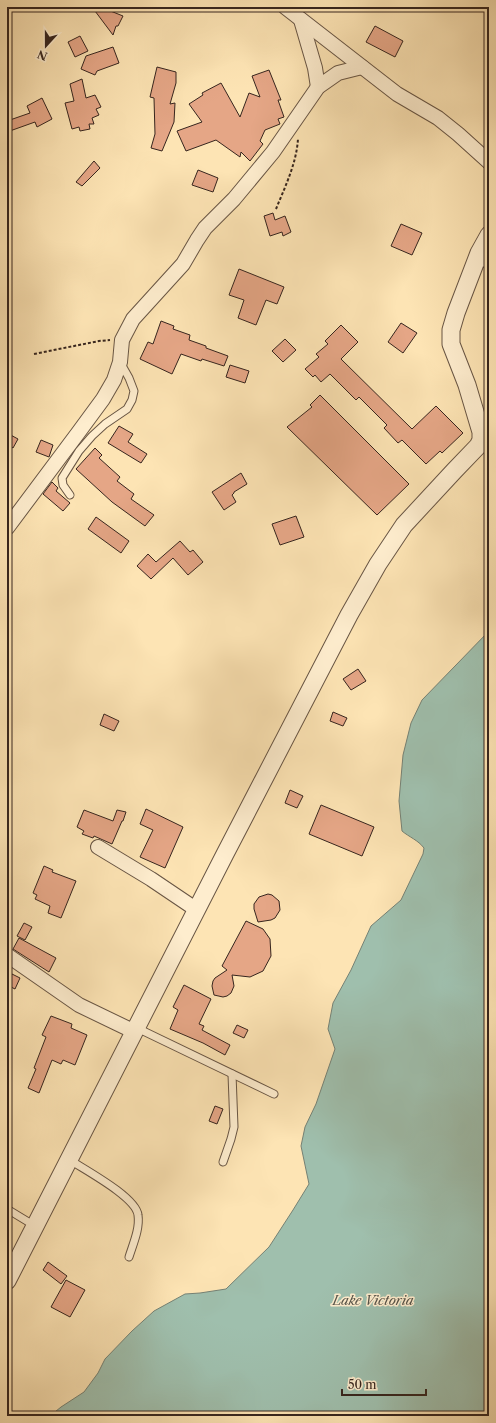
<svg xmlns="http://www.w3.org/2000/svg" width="496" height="1423" viewBox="0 0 496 1423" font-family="'Libre Caslon Text',serif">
	<rect width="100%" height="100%" fill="#fde4b4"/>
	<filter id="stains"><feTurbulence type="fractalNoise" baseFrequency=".005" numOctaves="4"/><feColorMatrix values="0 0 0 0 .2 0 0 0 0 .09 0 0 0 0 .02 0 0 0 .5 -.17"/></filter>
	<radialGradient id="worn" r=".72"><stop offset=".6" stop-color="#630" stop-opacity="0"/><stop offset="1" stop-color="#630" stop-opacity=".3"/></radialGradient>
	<path fill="#9fbfad" stroke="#758174" d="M489,631V1416H50L61,1407L84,1392L98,1373L105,1359L132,1331L154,1311L185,1294L200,1293L226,1289L269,1247L293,1210L309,1184L301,1146L305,1127L316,1104L335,1049L328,1029L333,1003L351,970L371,926L401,900L423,854L424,848C418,840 409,837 402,831L399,801L403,755L411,723L422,700Z"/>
	<g fill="#e5a686" stroke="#36251e">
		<polygon points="92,7 106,7 108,10 123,16 118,26 116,26 113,35"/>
		<polygon points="375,26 403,41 395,57 366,42"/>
		<polygon points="80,36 88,51 75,57 68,42"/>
		<polygon points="113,47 119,63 97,71 95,75 81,69 86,56"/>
		<polygon points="157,67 176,72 176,83 170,104 175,103 174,122 162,151 151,148 155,134 154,98 150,97"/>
		<polygon points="269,70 281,100 278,100 284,117 278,119 280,124 265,130 260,141 263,144 250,161 241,152 240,157 216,140 186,151 177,131 202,122 189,104 203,95 202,93 221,83 240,117 249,93 260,97 252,76"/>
		<polygon points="82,79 86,98 95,95 101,107 96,109 99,115 92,118 94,124 89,124 90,129 80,131 79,127 72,129 65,103 74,101 70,84"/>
		<polygon points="42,98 52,119 37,127 35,122 7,132 7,121 30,113 27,106"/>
		<polygon points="94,161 100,168 82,186 76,182"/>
		<polygon points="198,170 218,178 213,192 192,185"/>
		<polygon points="273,213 275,220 285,216 291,232 283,236 282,232 270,236 264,216"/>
		<polygon points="401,224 422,233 412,255 391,246"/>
		<polygon points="239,269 284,287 277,304 266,300 256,325 238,318 244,300 229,295"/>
		<polygon points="161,321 174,326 173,329 190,335 189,340 206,346 206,348 228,356 224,366 202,359 201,361 181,354 172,374 140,359 148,342 153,344"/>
		<polygon points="401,323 417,333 403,353 388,342"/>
		<polygon points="341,325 358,342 341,359 412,429 436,406 463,433 442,453 440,451 426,464 402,440 398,443 384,428 387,425 359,397 356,400 330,374 321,382 315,375 313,377 305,369 319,357 316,354 328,344 325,341"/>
		<polygon points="285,339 296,350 283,362 272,351"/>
		<polygon points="230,365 249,371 245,383 226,377"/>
		<polygon points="320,395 409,484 377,515 287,427 312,407 310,405"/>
		<polygon points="119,426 133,434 128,442 147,454 141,463 108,443"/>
		<polygon points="7,433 18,439 13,448 7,444"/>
		<polygon points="41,440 53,445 49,457 36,452"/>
		<polygon points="95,448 102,455 99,458 120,477 117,481 134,494 131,499 154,515 145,526 112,502 76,469"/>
		<polygon points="241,473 247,484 234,492 234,493 232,495 236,502 224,510 212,492"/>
		<polygon points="52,482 58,488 56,491 70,503 63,511 43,494"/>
		<polygon points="296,516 304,537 280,545 272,524"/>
		<polygon points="96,517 129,541 121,553 88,529"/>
		<polygon points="180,541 190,552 193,550 203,562 188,575 173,558 151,579 137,566 148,554 156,562"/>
		<polygon points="358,669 366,681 351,690 343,679"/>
		<polygon points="333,712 347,718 343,726 330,721"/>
		<polygon points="104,714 119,721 114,731 100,725"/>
		<polygon points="290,790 303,796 297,808 285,803"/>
		<polygon points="321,805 374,827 362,856 309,834"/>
		<polygon points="146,809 183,827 165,868 140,857 153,830 140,824"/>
		<polygon points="84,810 113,821 117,810 126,812 123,821 122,821 112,844 94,836 93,838 82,834 84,831 77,827"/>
		<polygon points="44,866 53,870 52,872 76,881 61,918 48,913 50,906 35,899 37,895 33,893"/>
		<polygon points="268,894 272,895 279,901 280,910 275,918 271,920 258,922 254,909 254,904 259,897"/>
		<polygon points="246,921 263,929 270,939 271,956 263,971 250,977 232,975 234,986 231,993 227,996 223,997 214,995 212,986 213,981 215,978 227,970 222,966"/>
		<polygon points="24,923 32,927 25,940 17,936"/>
		<polygon points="19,938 56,958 49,972 13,949"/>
		<polygon points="12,974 20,978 15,989 7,985"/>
		<polygon points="184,985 211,999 199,1024 204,1026 202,1030 230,1045 225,1055 203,1043 170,1029 178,1010 173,1007"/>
		<polygon points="51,1016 72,1024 71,1028 87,1035 75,1065 63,1060 61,1064 52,1060 39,1093 28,1088 36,1069 34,1068 46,1037 42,1035"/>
		<polygon points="237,1025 248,1030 244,1038 233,1033"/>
		<polygon points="215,1106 223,1109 217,1124 209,1121"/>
		<polygon points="48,1262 67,1276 61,1284 43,1270"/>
		<polygon points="66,1280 85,1290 70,1317 51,1307"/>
	</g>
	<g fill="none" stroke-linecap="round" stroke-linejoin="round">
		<defs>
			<g id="service">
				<polyline points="70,495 63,485 62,478 79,451 92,436 105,424 127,409 132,400 134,391 129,378 120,362"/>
				<polyline points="137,1028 274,1094"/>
				<path d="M70,1160C85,1170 136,1197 138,1215C140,1229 133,1244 129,1257"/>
				<polyline points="223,1162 231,1139 234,1127 232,1074"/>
				<polyline points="7,1209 35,1226"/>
			</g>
			<g id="minor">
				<polyline points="285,7 397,94 438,118 458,134 489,162"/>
				<polyline points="301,20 315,68 318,87"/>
				<polyline points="479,253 489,262"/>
				<polyline points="7,528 78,433 103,399 114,380 120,362 122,340 133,319 183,264 197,240 205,228 234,199 273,152 318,87 338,73 362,67"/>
				<polyline points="98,847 151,879 197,910"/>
				<polyline points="7,955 79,1005 135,1032"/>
			</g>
			<polyline id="tertiary" points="7,1281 225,854 349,615 378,564 404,525 454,471 478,446 481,440 481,432 467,385 451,344 451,330 456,313 479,253 489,235"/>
		</defs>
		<use href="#service" stroke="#685544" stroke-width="9"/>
		<use href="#minor" stroke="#685544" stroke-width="16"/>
		<use href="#tertiary" stroke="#685544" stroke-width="19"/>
		<g stroke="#36251e" stroke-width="2" stroke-dasharray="3 2" stroke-linecap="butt">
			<path d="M276,209C285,187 297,162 298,138"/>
			<polyline points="34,354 99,341 110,340"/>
		</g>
		<use href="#service" stroke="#feedce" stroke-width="7"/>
		<use href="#minor" stroke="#feedce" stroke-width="14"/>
		<use href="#tertiary" stroke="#feedce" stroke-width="17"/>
	</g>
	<g text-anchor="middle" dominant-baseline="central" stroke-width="3" stroke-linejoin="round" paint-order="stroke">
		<g font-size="13" font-style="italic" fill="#565349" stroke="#feedce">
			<text x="373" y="1300">Lake Victoria</text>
		</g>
	</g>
	<rect width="496" height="1423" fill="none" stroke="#fde4b4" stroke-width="24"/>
	<rect x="8" y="8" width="480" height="1407" fill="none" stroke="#36251e" stroke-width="2"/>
	<rect x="12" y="12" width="472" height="1399" fill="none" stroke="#36251e"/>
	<g transform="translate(46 46) rotate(201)" stroke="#feedce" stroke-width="3" paint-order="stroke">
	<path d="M0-3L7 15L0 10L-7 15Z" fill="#36251e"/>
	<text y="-6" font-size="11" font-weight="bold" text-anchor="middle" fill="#36251e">N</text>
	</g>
	<path d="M342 1389v6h84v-6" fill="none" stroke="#36251e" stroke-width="2"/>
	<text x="348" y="1389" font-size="12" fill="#36251e" stroke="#feedce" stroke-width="3" paint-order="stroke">50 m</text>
	<rect width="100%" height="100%" filter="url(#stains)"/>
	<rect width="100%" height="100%" fill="url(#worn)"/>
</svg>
